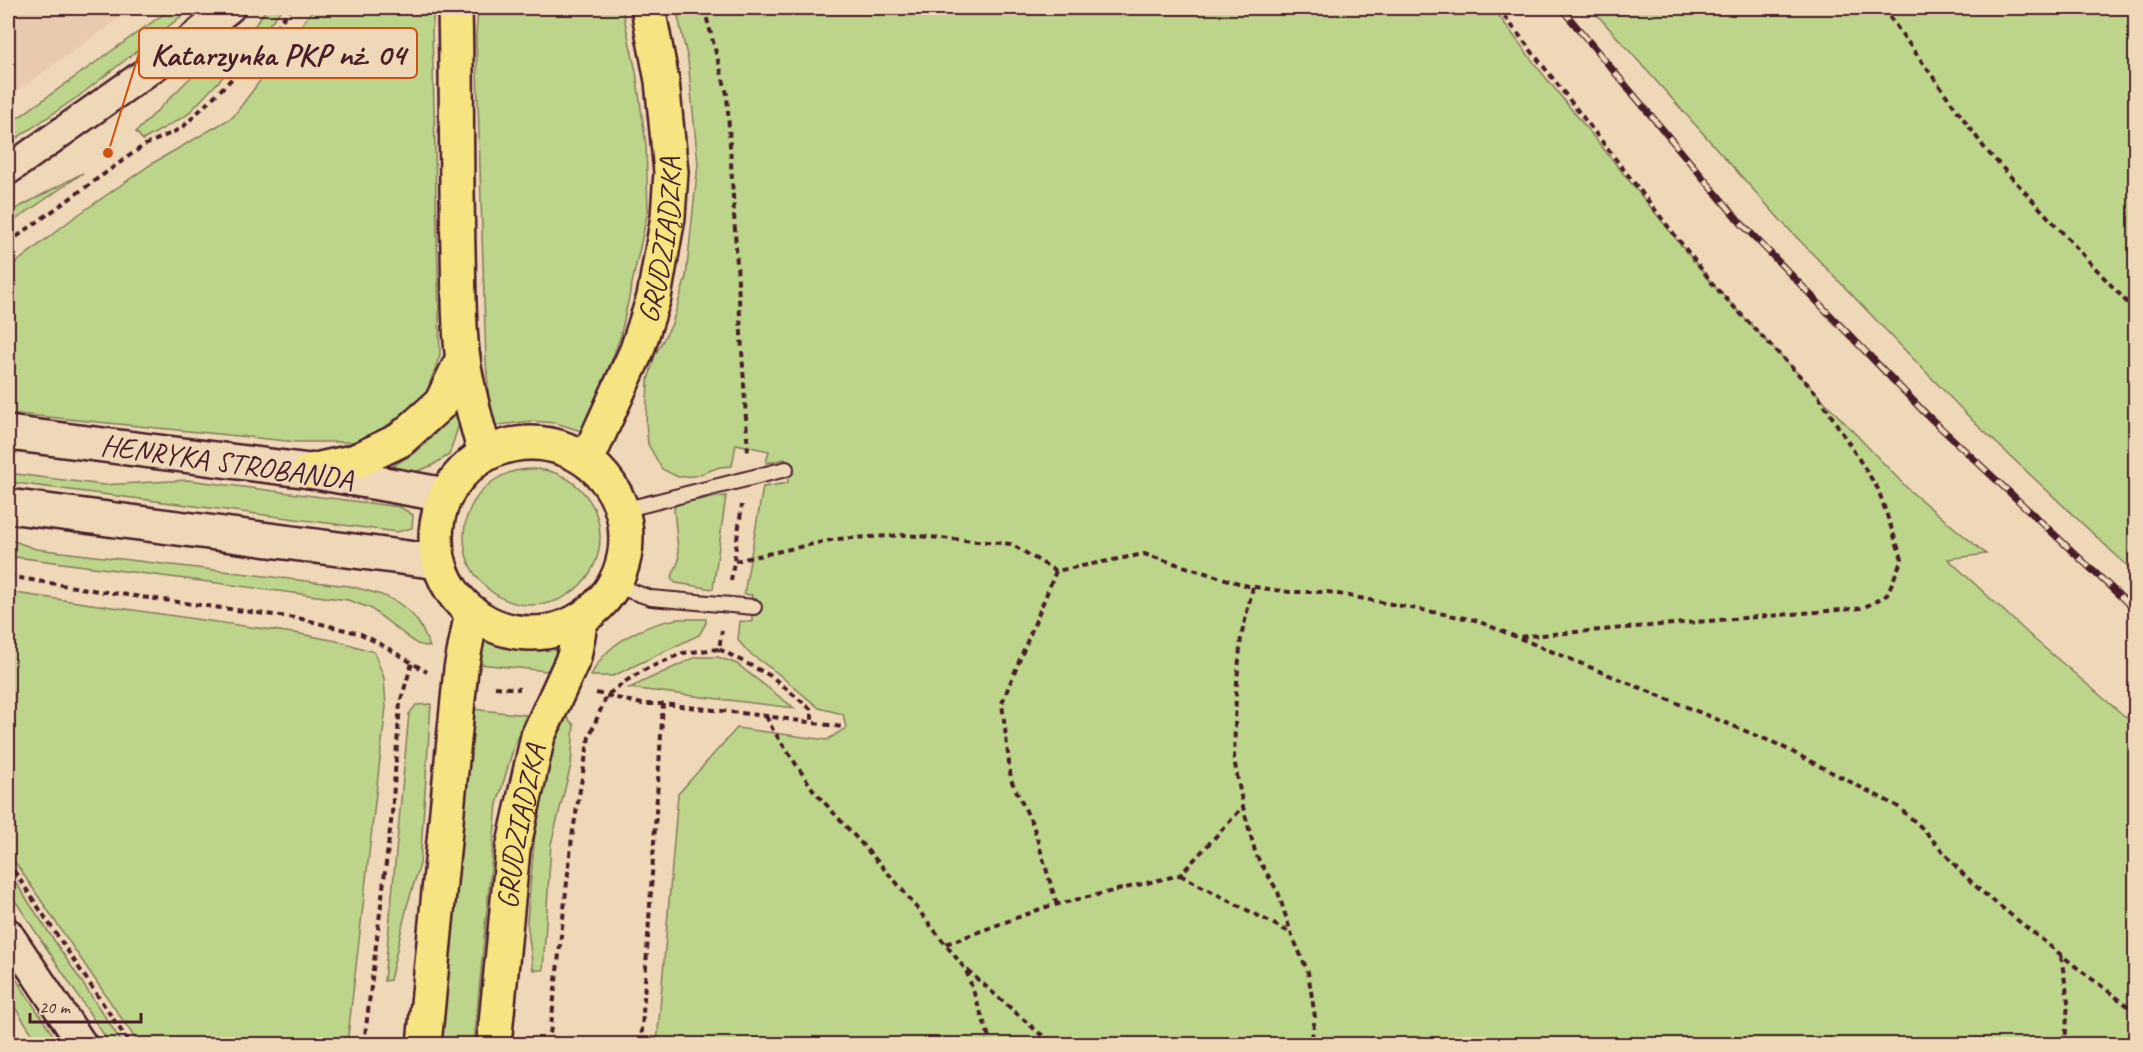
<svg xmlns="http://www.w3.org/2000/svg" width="2143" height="1052" viewBox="0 0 2143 1052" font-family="Caveat,sans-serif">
	<rect width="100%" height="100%" fill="#eed8b7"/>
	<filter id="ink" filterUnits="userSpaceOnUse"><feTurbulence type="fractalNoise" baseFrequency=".0167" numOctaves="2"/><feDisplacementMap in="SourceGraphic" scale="12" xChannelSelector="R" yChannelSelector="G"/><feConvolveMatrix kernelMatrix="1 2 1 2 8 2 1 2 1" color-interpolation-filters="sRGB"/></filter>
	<g filter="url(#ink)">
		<polygon fill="#eacaae" points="8,8 134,8 8,97"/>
		<g fill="#bdd58b" stroke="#847a5b" stroke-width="1.5">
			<polygon points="172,8 192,8 79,96 8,144 8,125"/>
			<polygon points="267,8 283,8 239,60 187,115 143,140 136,132 198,70 256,24"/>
			<polygon points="314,8 434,8 432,30 440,355 426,394 367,442 297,442 8,413 8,269 72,219 153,163 233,117"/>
			<polygon points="478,8 622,8 636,72 646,145 648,211 620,338 584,432 556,423 531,421 491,426 486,362 476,36"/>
			<polygon points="676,8 1493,8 1538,68 1716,288 1910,491 1986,554 1948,559 2034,639 2135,725 2135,1044 657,1044 678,794 737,728 827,740 846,728 843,714 819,708 776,672 748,652 738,640 740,621 752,622 752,595 744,594 763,487 788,483 785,459 766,463 769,451 736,444 732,466 720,467 695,476 678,477 662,469 648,444 646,423 648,380 655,355 672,324 686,277 698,164 688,60"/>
			<polygon points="1591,8 2135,8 2135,573 1973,421 1783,223"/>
			<polygon points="83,173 8,225 8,213"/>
			<polygon points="458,414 460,421 449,455 431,466 402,477 387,470 420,449 452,416"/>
			<circle cx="532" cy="537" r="68"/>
			<polygon points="8,473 103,485 188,480 400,507 413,515 412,528 397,532 8,482"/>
			<polygon points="726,496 713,589 676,583 671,579 679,560 674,509 677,503"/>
			<path d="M8,539L36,549L349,586C375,592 402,598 418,622C423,629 426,639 430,647L417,644L370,608L348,600L8,556Z"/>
			<polygon points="8,592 300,634 342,642 374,652 384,678 386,707 347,1044 139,1044 8,852"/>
			<path d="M677,619H706V623L699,635L613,676H591C605,643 643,625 677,619Z"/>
			<polygon points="485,640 514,647 553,649 557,652 555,660 547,671 479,664 479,648 481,642"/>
			<polygon points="696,657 718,657 737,664 794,708 629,688"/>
			<polygon points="431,704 420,864 407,906 390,980 384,981 409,714 416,705"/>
			<polygon points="472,709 526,715 514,746 497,804 474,1044 441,1044"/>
			<polygon points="566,717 574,725 571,765 551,844 543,970 533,970 527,921 536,821 554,744"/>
			<polygon points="8,871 123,1044 110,1044 8,890"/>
			<polygon points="8,967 59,1044 39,1044 8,997"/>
		</g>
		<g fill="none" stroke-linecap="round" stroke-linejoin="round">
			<defs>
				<g id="service">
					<polyline points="623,510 786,469"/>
					<polyline points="613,585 651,598 754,607"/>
				</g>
				<g id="minor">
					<polyline points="8,170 175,52 230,8"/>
					<polyline points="8,933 82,1044"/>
				</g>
				<g id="tertiary">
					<polyline points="8,433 310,471 446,495"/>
					<polyline points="8,506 439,562"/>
				</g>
				<g id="primary">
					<path d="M455,8C457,88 456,169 458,250C459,286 458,324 463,360C468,392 476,422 485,453"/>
					<circle cx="531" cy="538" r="95"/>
					<path id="s1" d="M587,460L637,350L654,297L668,217L671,172L662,81L648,8"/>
					<polyline points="310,471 356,461 400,440 441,403 463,358"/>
					<polyline points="424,1044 461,669 472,612"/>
					<path id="s2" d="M494,1044L513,849L538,736L574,657L581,619"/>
				</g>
			</defs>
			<use href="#service" stroke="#4a1f2b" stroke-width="18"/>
			<use href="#minor" stroke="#4a1f2b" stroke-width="33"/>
			<use href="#tertiary" stroke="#4a1f2b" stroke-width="38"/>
			<use href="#primary" stroke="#4a1f2b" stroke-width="38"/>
			<g stroke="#4a1f2b" stroke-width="4" stroke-dasharray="6 4.5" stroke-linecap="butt">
				<polyline points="704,8 727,94 748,453"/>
				<polyline points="1498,8 1716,288 1818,395 1878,489 1902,559 1887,595 1863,608 1517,637"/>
				<polyline points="1883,8 1986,150 2136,312"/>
				<polyline points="8,243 143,146 182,128 256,55 291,8"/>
				<polyline points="735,561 836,539 906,535 1011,544 1056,571 1144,554 1248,586 1289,592 1328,592 1475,620 1777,744 1897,806 1921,827 1962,873 1981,891 2080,970 2136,1012"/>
				<polyline points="1056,571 1002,703 1011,780 1033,825 1057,905"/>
				<polyline points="8,576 98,591 302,619 361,634 386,647 427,672"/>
				<polyline points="731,581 742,505"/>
				<polyline points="1253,587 1241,637 1236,693 1234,759 1243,807 1256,855 1278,892 1291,933 1308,972 1315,1017 1311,1044"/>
				<polyline points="719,649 771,676 812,710 812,724"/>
				<polyline points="495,687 520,689"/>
				<polyline points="596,693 642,704 663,704 766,716 842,727"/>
				<polyline points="766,716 773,730 814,791 896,882 966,970 989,1037 985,1044"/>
				<polyline points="8,862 130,1044"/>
				<polyline points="1180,875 1291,933"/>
				<polyline points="946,944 1046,907 1180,875 1243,807"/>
				<polyline points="2061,956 2068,1001 2065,1044"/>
				<polyline points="967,970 1039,1033 1057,1044"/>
				<polyline points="364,1044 392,814 400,703 412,663"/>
				<polyline points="549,1044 572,837 589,737 607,695 629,679 648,668 683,653 719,649 722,630"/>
				<polyline points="641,1044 663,704"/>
			</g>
			<use href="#service" stroke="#eed8b7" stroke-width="14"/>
			<use href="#minor" stroke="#eed8b7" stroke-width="28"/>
			<use href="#tertiary" stroke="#eed8b7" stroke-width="33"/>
			<use href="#primary" stroke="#f6e381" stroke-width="33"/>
			<defs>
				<polyline id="rail" points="1561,8 1740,222 1927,415 2136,611"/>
			</defs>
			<use href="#rail" stroke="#4a1f2b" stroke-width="7"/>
			<use href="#rail" stroke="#eed8b7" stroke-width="4.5" stroke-dasharray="14" stroke-linecap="butt"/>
		</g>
	</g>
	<g text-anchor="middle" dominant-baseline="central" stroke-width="4.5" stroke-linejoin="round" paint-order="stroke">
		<g font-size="30" fill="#4a1f2b" stroke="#eed8b7">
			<text stroke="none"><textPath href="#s1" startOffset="234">GRUDZIĄDZKA</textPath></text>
			<text transform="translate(227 462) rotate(8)">HENRYKA STROBANDA</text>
			<text stroke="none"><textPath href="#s2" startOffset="219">GRUDZIĄDZKA</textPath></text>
		</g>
	</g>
	<path fill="none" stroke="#d05011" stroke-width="2" d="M108 153L139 53"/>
	<circle fill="#d05011" stroke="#eed8b7" stroke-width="2" cx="108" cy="153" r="6"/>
	<rect fill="#eed8b7" stroke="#d05011" stroke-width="2" x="139" y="28" width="278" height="50" rx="6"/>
	<g font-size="32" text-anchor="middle" font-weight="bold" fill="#4a1f2b">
		<text x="278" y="65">Katarzynka PKP nż. 04</text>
	</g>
	<rect width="2143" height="1052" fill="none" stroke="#eed8b7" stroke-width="30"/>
	<rect x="15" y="15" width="2113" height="1022" fill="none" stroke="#4a1f2b" stroke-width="2" filter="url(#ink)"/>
	<path d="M30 1013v9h111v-9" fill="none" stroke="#4a1f2b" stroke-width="3"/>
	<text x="39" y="1013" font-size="18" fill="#4a1f2b" stroke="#eed8b7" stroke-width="4.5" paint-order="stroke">20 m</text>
</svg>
